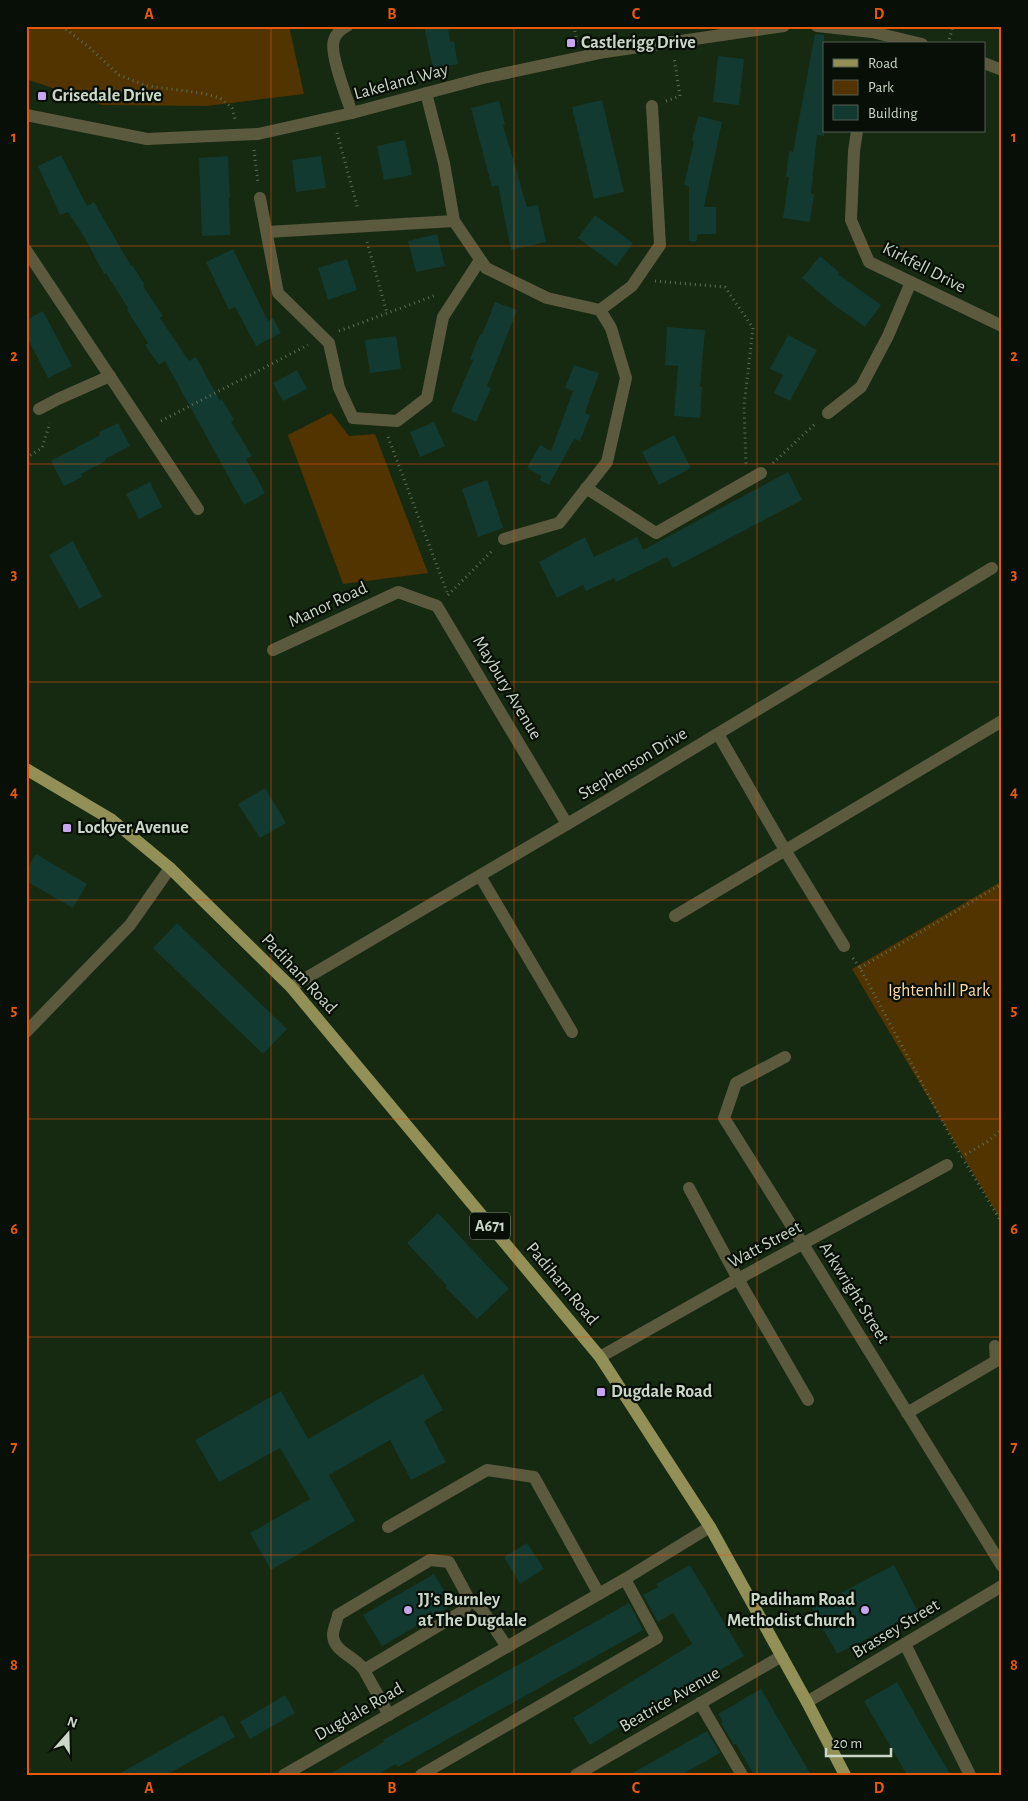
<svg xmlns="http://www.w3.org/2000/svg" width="1028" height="1801" viewBox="0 0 1028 1801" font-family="'Alegreya Sans',sans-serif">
	<rect width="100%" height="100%" fill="#162911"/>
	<g fill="#523400">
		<polygon points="26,26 289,26 304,94 206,106 102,105 26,79"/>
		<polygon points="331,413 349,436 375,434 428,573 343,584 288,435"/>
		<polygon points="1002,881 1002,1222 852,969"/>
	</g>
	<g fill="#123a30">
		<polygon points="424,26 448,26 450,42 454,41 458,64 433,69"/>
		<polygon points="815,34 824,35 824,136 817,135 811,194 814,194 810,222 783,218 789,177 786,177 789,151 793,152"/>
		<polygon points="718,56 744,59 739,105 713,102"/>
		<polygon points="602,100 624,192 594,199 572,107"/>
		<polygon points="499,101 505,124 503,125 527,207 538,205 546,242 511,250 498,185 492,187 471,108"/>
		<polygon points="698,116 722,122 704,207 716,207 716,234 698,234 696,242 689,241 689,186 684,185 694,141 692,141"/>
		<polygon points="405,140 412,175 384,180 377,146"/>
		<polygon points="61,155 87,206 94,202 131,266 132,265 145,285 143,286 163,316 160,318 189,361 196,357 220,401 222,399 234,420 231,422 252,456 246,459 265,493 244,505 165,361 159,365 145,345 148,343 127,310 128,308 106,273 104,274 85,238 68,212 60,215 38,166"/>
		<polygon points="228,156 230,198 229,198 230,235 202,236 199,158"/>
		<polygon points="321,156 326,188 296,192 292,160"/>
		<polygon points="595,215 633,243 616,266 578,238"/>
		<polygon points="437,234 445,266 416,272 408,241"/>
		<polygon points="233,249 268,321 273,318 281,333 256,346 235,307 229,310 206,262"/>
		<polygon points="820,256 840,273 838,274 881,305 865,327 834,305 802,278"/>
		<polygon points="347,259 357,290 328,300 318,268"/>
		<polygon points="495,302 517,310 487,386 491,388 476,422 451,411 473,360 470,359 480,334 482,335"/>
		<polygon points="43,311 72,366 48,378 26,335 26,320"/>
		<polygon points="667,327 705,330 700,387 702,387 700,418 674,416 678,366 665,365"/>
		<polygon points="788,335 817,350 790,401 774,393 783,375 770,369"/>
		<polygon points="396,336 401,369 370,373 365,340"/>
		<polygon points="574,365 599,373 585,413 590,415 580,441 574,439 549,485 540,480 541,476 527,468 540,445 551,451 573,391 565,388"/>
		<polygon points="297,370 307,389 283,401 273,383"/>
		<polygon points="434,422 445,446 420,457 410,432"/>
		<polygon points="118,423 130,446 105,459 106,461 81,474 82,477 64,486 51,461 100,435 99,432"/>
		<polygon points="674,435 691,468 659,485 642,452"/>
		<polygon points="788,472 802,500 673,568 667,557 616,582 614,578 586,591 583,585 557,598 539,562 585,537 594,557 637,537 643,550"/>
		<polygon points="487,480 503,528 478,537 462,489"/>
		<polygon points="150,482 162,507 139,519 126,494"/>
		<polygon points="73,541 102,597 79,609 49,555"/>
		<polygon points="265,788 286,823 260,838 238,804"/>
		<polygon points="36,854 87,884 73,908 26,881 26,871"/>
		<polygon points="177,923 287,1029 263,1054 153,948"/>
		<polygon points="438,1213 509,1289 477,1319 445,1287 447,1286 407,1243"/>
		<polygon points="423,1374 443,1410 424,1421 446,1462 411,1480 390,1440 329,1475 355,1521 271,1570 250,1533 310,1499 280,1448 219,1482 195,1440 281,1391 308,1439"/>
		<polygon points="527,1543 544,1569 520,1584 504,1557"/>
		<polygon points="690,1565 744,1656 710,1676 708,1672 590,1745 573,1718 692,1644 673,1613 658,1622 643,1595 658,1587 656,1584"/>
		<polygon points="894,1565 918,1612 837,1654 812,1608"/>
		<polygon points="434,1574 453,1605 382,1646 363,1615"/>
		<polygon points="629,1603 643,1630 398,1767 396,1764 377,1775 328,1775 384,1742 383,1740"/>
		<polygon points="897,1682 931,1742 951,1775 907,1775 864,1701"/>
		<polygon points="761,1689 811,1775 754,1775 736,1744 734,1745 721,1723 723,1722 718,1714"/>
		<polygon points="285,1695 295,1713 250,1739 240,1722"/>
		<polygon points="223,1715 235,1737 166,1775 117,1775"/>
		<polygon points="707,1731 720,1753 681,1775 629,1775"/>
	</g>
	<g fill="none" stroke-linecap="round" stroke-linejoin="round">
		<g stroke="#5c6d58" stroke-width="3" stroke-dasharray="1 4" stroke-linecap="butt">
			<polyline points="62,26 90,48 119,75 147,86 201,93 220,98 232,108 235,119"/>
			<polyline points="574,26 577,42"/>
			<polyline points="948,44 953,26"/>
			<polyline points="666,101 680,96 674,57"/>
			<polyline points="337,133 358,209"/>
			<polyline points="254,150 258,183"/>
			<polyline points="367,242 387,313"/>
			<polyline points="655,281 725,287 753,328 744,406 746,464"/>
			<polyline points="339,331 436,295"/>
			<polyline points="161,421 308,345"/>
			<polyline points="388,437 447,592"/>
			<polyline points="26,458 42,448 50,423"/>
			<polyline points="773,463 816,423"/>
			<polyline points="448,595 493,550"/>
			<polyline points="853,958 860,968 959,1152"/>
			<polyline points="860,968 1002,884"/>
			<polyline points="961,1157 987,1142 1002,1129"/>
			<polyline points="965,1162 1002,1223"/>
		</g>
		<g stroke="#5b5a3f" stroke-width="12">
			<path d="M347,26C341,29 336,33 334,40C329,52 347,99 352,113"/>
			<polyline points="817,26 872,32 922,44"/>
			<polyline points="984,63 1002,70"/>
			<polyline points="426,93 444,163 454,221 486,268 547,298 600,310 611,328 626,378 607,462 559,523 504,539"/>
			<polyline points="26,115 147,139 258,134 352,113 483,78 605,52 784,26"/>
			<polyline points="857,131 854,151 851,220 869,262 1002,326"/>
			<polyline points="260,198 278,293 329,343 339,388 353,418 397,421 427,398 443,317 480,260"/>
			<polyline points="267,232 454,221"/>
			<polyline points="26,250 198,509"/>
			<polyline points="600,310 632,286 660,245 652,106"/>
			<polyline points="39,409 58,399 110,376"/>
			<polyline points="828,413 861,387 888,336 911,282"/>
			<polyline points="586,488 656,533 761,473"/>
			<polyline points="273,650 398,592 437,606 567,824"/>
			<polyline points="718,734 785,850 844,946"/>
			<polyline points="480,876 572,1032"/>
			<polyline points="675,916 1002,721"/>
			<polyline points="291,987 608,800 992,568"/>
			<polyline points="26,1032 130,925 170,868"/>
			<polyline points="785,1057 736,1083 724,1118 803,1244 1002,1566"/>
			<polyline points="689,1188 738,1279 808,1400"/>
			<polyline points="600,1357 738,1279 947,1165"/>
			<polyline points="907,1413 996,1361 995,1346"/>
			<polyline points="388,1527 487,1470 534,1477 599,1594"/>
			<polyline points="469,1599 481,1608 507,1647"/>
			<polyline points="905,1644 970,1775"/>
			<path d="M364,1670L463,1611L467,1605L469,1599L449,1562L430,1560L338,1615C337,1621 333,1629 333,1635C333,1652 357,1657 364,1670L389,1715"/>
			<polyline points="807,1702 1002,1586"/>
			<polyline points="700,1703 742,1775"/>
			<polyline points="284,1775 625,1579 710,1527"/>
			<polyline points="421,1775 657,1638 625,1579"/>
			<polyline points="576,1775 782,1656"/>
		</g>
		<polyline stroke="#929057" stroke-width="12" points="26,769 112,820 170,868 291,987 600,1357 710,1527 807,1702 845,1775"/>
	</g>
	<path fill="none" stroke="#e8590c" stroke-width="1" stroke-opacity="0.55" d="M271,26V1775M514,26V1775M757,26V1775M26,246H1002M26,464H1002M26,682H1002M26,900H1002M26,1119H1002M26,1337H1002M26,1555H1002"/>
	<g fill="#c7a6f0" stroke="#070f06" stroke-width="2">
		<rect x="566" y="38" width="10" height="10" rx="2.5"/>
		<rect x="37" y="91" width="10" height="10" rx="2.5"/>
		<rect x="62" y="823" width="10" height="10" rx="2.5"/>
		<rect x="596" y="1387" width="10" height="10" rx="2.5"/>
		<circle cx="408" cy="1610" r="5"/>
		<circle cx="865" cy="1610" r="5"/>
	</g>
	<g text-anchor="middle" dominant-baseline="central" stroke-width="4.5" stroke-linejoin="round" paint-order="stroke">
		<rect fill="#070f06" stroke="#909b8d" stroke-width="1" x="470" y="1212.5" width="40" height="27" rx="4"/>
		<g font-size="16" font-weight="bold" fill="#cad7c7">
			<text x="490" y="1226">A671</text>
		</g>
		<g font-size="18" font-weight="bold" fill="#cad7c7" stroke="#070f06" text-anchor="start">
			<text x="581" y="43">Castlerigg Drive</text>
			<text x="52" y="96">Grisedale Drive</text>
			<text x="77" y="828">Lockyer Avenue</text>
			<text x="611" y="1392">Dugdale Road</text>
			<text x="418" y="1600">JJ’s Burnley<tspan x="418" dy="21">at The Dugdale</tspan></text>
			<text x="855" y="1600" text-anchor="end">Padiham Road<tspan x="855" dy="21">Methodist Church</tspan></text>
		</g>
		<g font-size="18" fill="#cad7c7" stroke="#070f06">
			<text transform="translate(401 82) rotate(-15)">Lakeland Way</text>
			<text transform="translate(924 268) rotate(27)">Kirkfell Drive</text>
			<text transform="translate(328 605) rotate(-25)">Manor Road</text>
			<text transform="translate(507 688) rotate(59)">Maybury Avenue</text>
			<text transform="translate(633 764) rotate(-31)">Stephenson Drive</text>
			<text transform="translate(299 974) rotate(47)">Padiham Road</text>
			<text transform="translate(765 1245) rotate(-28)">Watt Street</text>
			<text transform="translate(562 1284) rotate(50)">Padiham Road</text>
			<text transform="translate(854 1293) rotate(58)">Arkwright Street</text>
			<text transform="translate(896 1629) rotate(-31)">Brassey Street</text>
			<text transform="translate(670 1700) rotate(-30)">Beatrice Avenue</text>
			<text transform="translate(359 1712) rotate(-30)">Dugdale Road</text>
		</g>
		<g font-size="18" fill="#fdd9aa" stroke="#070f06">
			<text x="939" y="991">Ightenhill Park</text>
		</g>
	</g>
	<rect width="1028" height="1801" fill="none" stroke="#070f06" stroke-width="55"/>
	<rect x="823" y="42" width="162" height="90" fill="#070f06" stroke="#555f53"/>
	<rect x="833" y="59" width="25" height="8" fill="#929057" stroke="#555f53"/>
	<text x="868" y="68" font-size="15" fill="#cad7c7">Road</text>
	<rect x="833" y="80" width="25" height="15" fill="#523400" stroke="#555f53"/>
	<text x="868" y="92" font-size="15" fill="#cad7c7">Park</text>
	<rect x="833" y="105" width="25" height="15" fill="#123a30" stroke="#555f53"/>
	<text x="868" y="118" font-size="15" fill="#cad7c7">Building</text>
	<g transform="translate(68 1734) rotate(20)" stroke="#070f06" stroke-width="4" paint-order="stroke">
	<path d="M0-4L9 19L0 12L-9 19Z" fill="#cad7c7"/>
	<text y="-8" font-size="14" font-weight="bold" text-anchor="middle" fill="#cad7c7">N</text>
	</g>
	<path d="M826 1748v8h65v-8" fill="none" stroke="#cad7c7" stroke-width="2.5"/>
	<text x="833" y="1748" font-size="15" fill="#cad7c7" stroke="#070f06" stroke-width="4" paint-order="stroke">20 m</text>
	<rect x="28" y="28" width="972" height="1746" fill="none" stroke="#e8590c" stroke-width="2"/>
	<g font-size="16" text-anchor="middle" font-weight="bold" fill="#e8590c">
		<text x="149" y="19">A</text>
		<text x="392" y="19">B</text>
		<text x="636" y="19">C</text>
		<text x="879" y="19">D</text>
		<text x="14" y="142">1</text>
		<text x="1014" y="142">1</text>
		<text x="14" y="361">2</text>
		<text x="1014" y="361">2</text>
		<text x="14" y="579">3</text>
		<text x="1014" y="579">3</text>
		<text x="14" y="797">4</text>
		<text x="1014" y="797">4</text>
		<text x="14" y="1015">5</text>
		<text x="1014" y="1015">5</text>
		<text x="14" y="1234">6</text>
		<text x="1014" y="1234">6</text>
		<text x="14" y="1452">7</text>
		<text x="1014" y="1452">7</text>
		<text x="14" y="1670">8</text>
		<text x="1014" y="1670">8</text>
		<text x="149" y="1793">A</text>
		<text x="392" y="1793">B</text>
		<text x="636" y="1793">C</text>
		<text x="879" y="1793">D</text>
	</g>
</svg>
